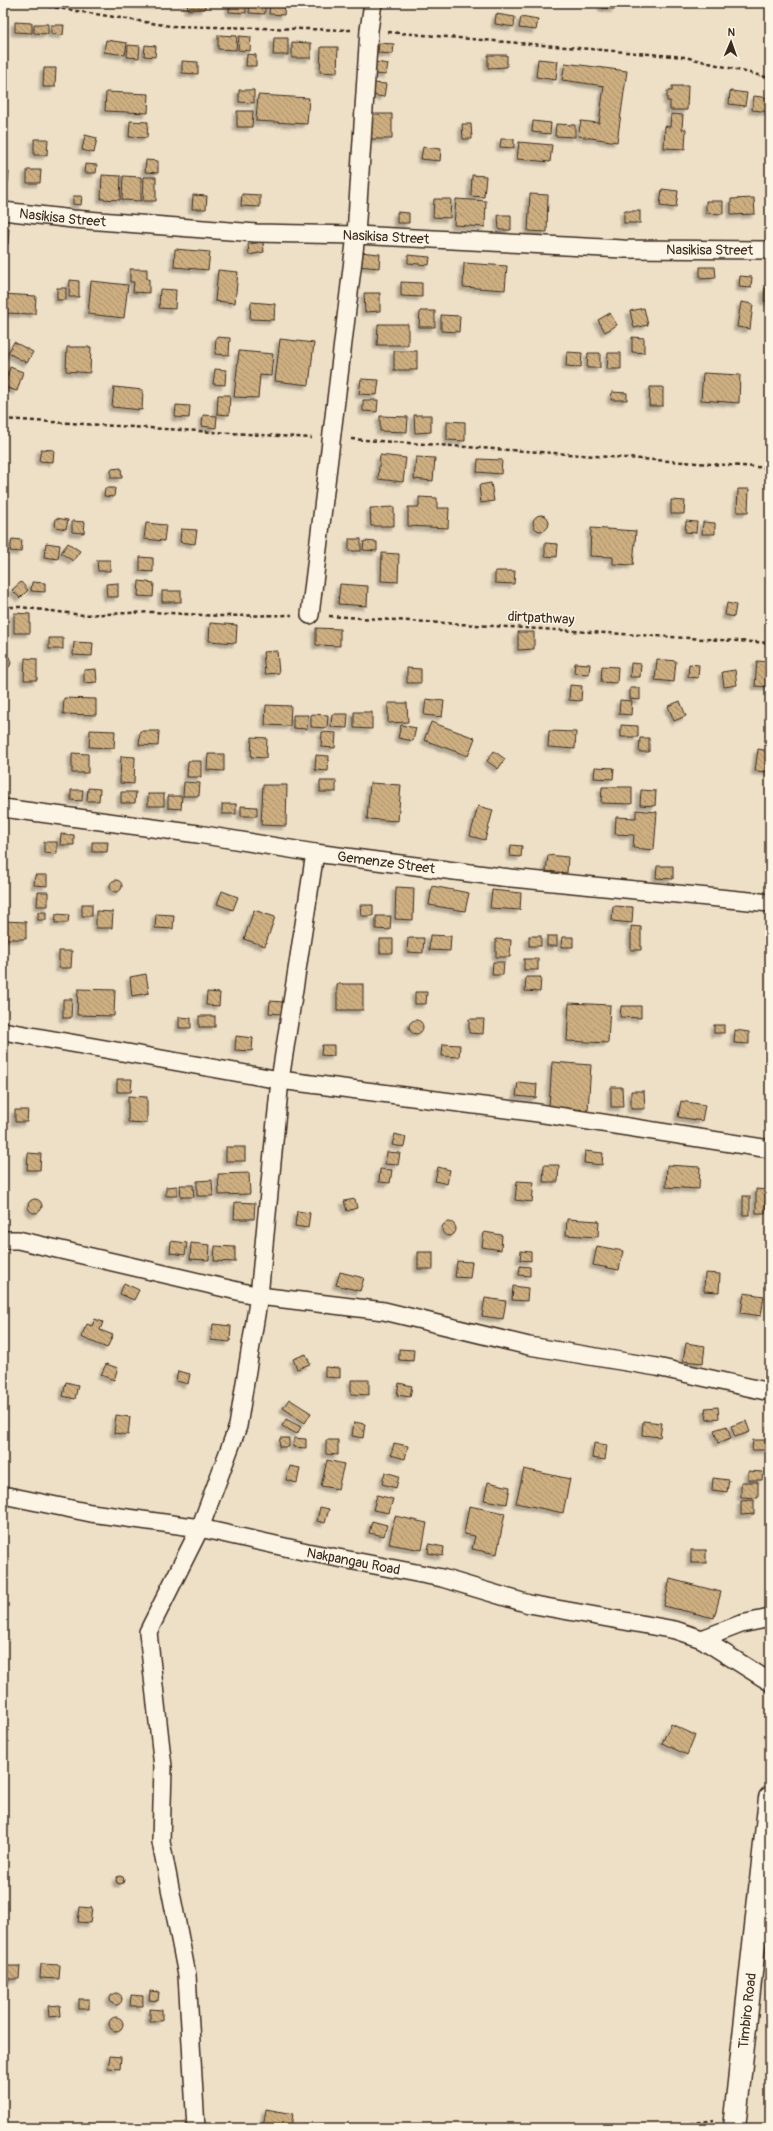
<svg xmlns="http://www.w3.org/2000/svg" width="773" height="2131" viewBox="0 0 773 2131" font-family="Pangolin,sans-serif">
	<defs>
		<pattern id="building-back-hatch" width="6" height="6" patternUnits="userSpaceOnUse"><rect width="6" height="6" fill="#cdaf81"/><path d="M-1 5l2 2M0 0l6 6M5-1l2 2" fill="none" stroke="#a88f69"/></pattern>
		<filter id="shadow"><feDropShadow dx="-3.5" dy="3.5" stdDeviation="1" flood-color="#0004"/></filter>
	</defs>
	<rect width="100%" height="100%" fill="#eee0c7"/>
	<filter id="ink" filterUnits="userSpaceOnUse"><feTurbulence type="fractalNoise" baseFrequency=".025" numOctaves="2"/><feDisplacementMap in="SourceGraphic" scale="8" xChannelSelector="R" yChannelSelector="G"/><feConvolveMatrix kernelMatrix="1 2 1 2 8 2 1 2 1" color-interpolation-filters="sRGB"/></filter>
	<g filter="url(#ink)">
		<g fill="url(#building-back-hatch)" stroke="#3b2a1e" filter="url(#shadow)">
			<polygon points="119,3 156,3 156,5"/>
			<polygon points="187,3 205,3 205,9 188,10"/>
			<polygon points="230,3 246,3 246,13 229,12"/>
			<polygon points="250,3 265,3 265,14 249,13"/>
			<polygon points="270,3 285,3 284,15 269,14"/>
			<polygon points="602,3 615,3 615,9 602,8"/>
			<polygon points="496,14 515,17 514,27 495,24"/>
			<polygon points="521,17 538,20 536,30 519,28"/>
			<polygon points="15,22 32,23 32,33 15,32"/>
			<polygon points="34,24 48,24 48,34 34,33"/>
			<polygon points="51,25 64,25 63,35 51,34"/>
			<polygon points="218,35 237,36 236,50 218,49"/>
			<polygon points="239,36 251,37 250,51 238,50"/>
			<polygon points="274,38 288,38 288,55 273,55"/>
			<polygon points="106,40 127,43 125,55 104,52"/>
			<polygon points="292,42 311,43 311,58 292,58"/>
			<polygon points="379,43 394,44 393,54 378,53"/>
			<polygon points="128,45 140,46 139,58 127,57"/>
			<polygon points="145,45 156,46 155,57 144,56"/>
			<polygon points="321,47 338,47 337,73 320,72"/>
			<polygon points="247,54 256,55 256,66 246,66"/>
			<polygon points="488,55 507,55 507,67 488,68"/>
			<polygon points="538,59 558,61 556,80 536,77"/>
			<polygon points="182,61 198,62 198,74 182,73"/>
			<polygon points="376,62 388,64 386,75 374,74"/>
			<polygon points="565,63 627,71 617,142 578,136 581,121 599,123 604,86 562,80"/>
			<polygon points="44,68 56,68 55,87 43,87"/>
			<polygon points="373,83 386,84 384,97 372,95"/>
			<polygon points="672,86 688,86 687,110 670,110 670,101 667,101 667,91 672,91"/>
			<polygon points="239,90 254,90 254,103 239,102"/>
			<polygon points="730,91 747,93 745,106 729,104"/>
			<polygon points="106,92 149,94 148,113 105,111"/>
			<polygon points="258,95 309,98 307,124 256,121"/>
			<polygon points="754,96 770,98 770,112 752,110"/>
			<polygon points="237,111 253,111 252,127 237,127"/>
			<polygon points="371,114 392,114 392,139 370,139"/>
			<polygon points="671,114 683,115 682,129 686,129 685,149 664,148 665,126 670,127"/>
			<polygon points="130,121 148,122 147,138 129,137"/>
			<polygon points="533,121 551,123 550,134 532,132"/>
			<polygon points="462,124 471,124 472,139 463,139"/>
			<polygon points="556,124 575,125 575,137 555,136"/>
			<polygon points="85,135 97,138 94,153 82,150"/>
			<polygon points="34,139 48,139 47,155 34,155"/>
			<polygon points="501,139 514,139 514,148 500,147"/>
			<polygon points="519,142 552,145 550,162 517,159"/>
			<polygon points="423,147 441,149 440,161 421,159"/>
			<polygon points="146,160 158,161 158,173 145,172"/>
			<polygon points="85,164 97,165 96,173 84,173"/>
			<polygon points="27,170 41,170 40,183 27,183"/>
			<polygon points="3,172 9,172 8,183 3,183"/>
			<polygon points="102,175 121,176 120,200 101,199"/>
			<polygon points="472,175 486,176 484,197 471,196"/>
			<polygon points="123,176 141,177 141,201 122,200"/>
			<polygon points="144,177 156,177 156,201 143,201"/>
			<polygon points="662,189 678,191 676,208 660,206"/>
			<polygon points="242,194 260,195 260,207 241,206"/>
			<polygon points="530,194 548,195 547,232 528,231"/>
			<polygon points="193,195 207,196 206,209 192,209"/>
			<polygon points="73,196 82,196 81,205 73,204"/>
			<polygon points="754,198 755,214 731,215 731,199"/>
			<polygon points="434,199 451,199 450,218 433,217"/>
			<polygon points="456,199 486,201 485,227 454,225"/>
			<polygon points="706,201 723,201 723,214 706,213"/>
			<rect x="624" y="211" width="16" height="12"/>
			<polygon points="397,212 409,213 409,223 397,223"/>
			<polygon points="498,215 511,215 511,230 499,230"/>
			<polygon points="3,229 9,229 8,244 3,243"/>
			<polygon points="263,242 264,252 249,255 248,244"/>
			<polygon points="175,249 210,252 208,270 174,267"/>
			<polygon points="359,252 380,254 379,268 358,266"/>
			<polygon points="408,255 430,257 429,265 408,263"/>
			<polygon points="464,263 507,266 505,290 463,287"/>
			<polygon points="700,267 715,267 716,278 700,279"/>
			<polygon points="130,269 147,269 147,279 149,279 149,293 133,292 134,282 130,282"/>
			<polygon points="218,270 238,272 235,303 215,301"/>
			<polygon points="740,276 752,277 751,288 739,287"/>
			<polygon points="70,280 79,281 79,297 69,297"/>
			<polygon points="91,281 128,285 124,318 88,314"/>
			<polygon points="401,282 422,283 422,297 401,296"/>
			<rect x="57" y="288" width="9" height="12"/>
			<polygon points="765,288 770,288 770,301 764,301"/>
			<polygon points="160,289 176,290 175,309 159,308"/>
			<polygon points="364,293 380,293 380,311 365,312"/>
			<polygon points="3,294 36,296 35,314 3,313"/>
			<polygon points="251,302 275,304 274,320 250,319"/>
			<polygon points="741,302 753,304 750,329 737,327"/>
			<polygon points="644,308 648,325 634,328 630,311"/>
			<polygon points="420,311 435,311 435,327 419,327"/>
			<polygon points="610,313 617,325 605,332 598,320"/>
			<polygon points="441,315 460,316 459,332 441,331"/>
			<polygon points="378,324 408,324 408,345 377,345"/>
			<polygon points="216,337 230,338 229,355 215,354"/>
			<polygon points="632,337 644,338 644,353 632,352"/>
			<polygon points="280,339 314,343 309,385 275,381"/>
			<polygon points="14,342 33,352 27,363 8,353"/>
			<polygon points="67,347 91,347 90,373 66,371"/>
			<polygon points="239,351 273,354 271,376 260,375 258,398 234,397"/>
			<rect x="394" y="351" width="23" height="19"/>
			<polygon points="567,352 582,353 581,367 566,366"/>
			<polygon points="588,353 600,353 600,368 587,368"/>
			<polygon points="608,353 621,353 621,369 607,369"/>
			<polygon points="10,367 23,372 17,391 4,387"/>
			<polygon points="215,369 226,370 225,385 213,384"/>
			<polygon points="703,373 740,375 739,403 701,400"/>
			<polygon points="361,379 379,380 377,395 359,394"/>
			<polygon points="114,387 143,390 142,410 112,407"/>
			<polygon points="650,387 663,387 663,406 649,406"/>
			<polygon points="612,392 627,393 627,400 611,400"/>
			<polygon points="218,395 230,395 229,415 217,414"/>
			<polygon points="363,400 378,400 377,412 363,411"/>
			<polygon points="176,405 190,406 189,418 175,417"/>
			<polygon points="203,415 217,416 216,428 202,426"/>
			<polygon points="414,415 431,415 431,432 415,433"/>
			<polygon points="380,416 408,417 407,432 380,431"/>
			<polygon points="447,421 465,422 465,441 447,440"/>
			<polygon points="41,449 54,450 53,462 39,461"/>
			<polygon points="380,455 406,458 403,482 378,479"/>
			<polygon points="416,457 435,458 433,481 414,479"/>
			<polygon points="478,459 502,460 501,474 477,472"/>
			<polygon points="121,468 122,478 111,478 111,469"/>
			<polygon points="491,483 494,501 481,503 479,485"/>
			<polygon points="105,488 115,488 114,497 104,496"/>
			<polygon points="738,489 749,489 748,512 737,512"/>
			<polygon points="419,497 437,498 437,508 449,508 448,528 408,526 408,507 419,507"/>
			<polygon points="671,500 685,501 684,514 671,514"/>
			<polygon points="394,507 394,526 371,526 370,508"/>
			<circle cx="541" cy="523" r="8"/>
			<polygon points="56,518 68,520 66,529 55,527"/>
			<polygon points="72,521 85,522 84,533 72,532"/>
			<polygon points="686,521 697,522 696,533 685,532"/>
			<polygon points="703,522 715,523 715,534 702,534"/>
			<polygon points="146,523 166,525 164,541 144,539"/>
			<polygon points="591,528 636,531 633,565 613,564 613,557 590,556"/>
			<polygon points="181,529 197,530 195,544 180,542"/>
			<polygon points="12,539 22,540 21,552 10,551"/>
			<rect x="349" y="539" width="12" height="12"/>
			<polygon points="364,541 377,542 377,551 363,550"/>
			<polygon points="46,543 60,545 58,559 44,557"/>
			<polygon points="68,543 80,551 73,561 61,553"/>
			<polygon points="545,543 558,544 557,557 545,556"/>
			<polygon points="382,553 399,554 398,582 381,581"/>
			<polygon points="140,557 153,558 153,572 140,571"/>
			<polygon points="97,560 110,560 110,571 98,571"/>
			<polygon points="495,571 515,571 514,584 495,583"/>
			<polygon points="139,581 154,583 153,597 138,596"/>
			<polygon points="21,582 28,590 20,598 12,590"/>
			<polygon points="32,582 45,583 45,592 31,591"/>
			<polygon points="118,583 118,597 107,597 106,584"/>
			<polygon points="340,584 368,586 367,606 338,604"/>
			<rect x="162" y="591" width="19" height="11"/>
			<polygon points="727,603 736,605 734,617 725,615"/>
			<polygon points="14,613 30,614 30,633 14,633"/>
			<polygon points="210,623 237,625 236,643 209,641"/>
			<polygon points="316,628 340,629 340,646 316,645"/>
			<polygon points="518,632 534,632 534,649 518,650"/>
			<rect x="49" y="638" width="14" height="11"/>
			<polygon points="74,642 93,643 92,656 73,655"/>
			<polygon points="277,651 279,673 265,674 263,652"/>
			<polygon points="3,655 9,657 11,662 10,666 3,671"/>
			<polygon points="25,658 37,659 37,680 24,680"/>
			<polygon points="657,659 676,661 674,682 655,680"/>
			<polygon points="757,661 770,662 770,687 755,686"/>
			<polygon points="575,663 590,664 589,674 574,673"/>
			<polygon points="631,663 641,664 640,677 630,677"/>
			<polygon points="689,664 699,665 698,678 688,677"/>
			<polygon points="602,666 618,667 617,683 601,682"/>
			<polygon points="407,668 421,669 421,683 407,683"/>
			<polygon points="96,669 97,682 84,683 84,670"/>
			<polygon points="735,670 737,685 724,687 722,672"/>
			<polygon points="570,685 582,686 581,701 569,700"/>
			<polygon points="630,688 640,688 640,700 630,699"/>
			<polygon points="64,698 96,699 96,715 63,714"/>
			<polygon points="426,699 444,701 442,717 424,715"/>
			<polygon points="620,700 632,701 631,715 619,714"/>
			<polygon points="680,701 686,716 674,721 668,706"/>
			<polygon points="388,703 407,703 408,722 388,723"/>
			<polygon points="266,705 291,706 290,726 265,725"/>
			<polygon points="354,712 372,712 372,729 354,728"/>
			<polygon points="311,714 328,715 327,728 311,727"/>
			<polygon points="332,714 348,714 347,728 331,727"/>
			<polygon points="293,715 308,715 307,729 293,728"/>
			<polygon points="431,722 475,738 468,756 424,740"/>
			<polygon points="401,725 416,728 413,741 398,738"/>
			<polygon points="621,725 638,726 638,737 621,737"/>
			<polygon points="90,730 115,731 114,748 89,747"/>
			<polygon points="140,731 159,731 158,746 139,745"/>
			<polygon points="549,731 576,732 575,749 548,747"/>
			<polygon points="322,732 336,733 335,748 321,747"/>
			<polygon points="252,737 267,738 266,758 251,757"/>
			<polygon points="640,738 649,738 649,752 639,752"/>
			<polygon points="758,749 770,751 770,772 755,771"/>
			<polygon points="494,751 505,759 498,769 487,761"/>
			<polygon points="72,753 88,754 88,773 72,773"/>
			<polygon points="208,754 224,754 224,771 207,770"/>
			<polygon points="316,755 329,756 328,771 315,770"/>
			<polygon points="121,756 135,757 134,784 120,783"/>
			<polygon points="188,761 201,761 201,777 187,777"/>
			<polygon points="595,767 614,768 613,779 594,778"/>
			<rect x="320" y="781" width="16" height="11"/>
			<polygon points="184,782 200,783 199,796 183,796"/>
			<polygon points="370,783 401,785 398,821 367,819"/>
			<polygon points="263,785 287,785 286,826 261,825"/>
			<polygon points="602,787 632,787 632,804 601,803"/>
			<polygon points="88,788 100,789 99,801 87,801"/>
			<polygon points="71,790 83,790 82,801 71,800"/>
			<polygon points="641,790 656,791 655,806 640,805"/>
			<polygon points="121,792 136,792 135,803 121,803"/>
			<rect x="148" y="794" width="16" height="12"/>
			<polygon points="168,796 182,796 181,809 168,808"/>
			<rect x="222" y="804" width="14" height="10"/>
			<polygon points="241,806 257,807 257,816 241,816"/>
			<polygon points="478,806 493,810 485,840 470,836"/>
			<polygon points="636,810 657,812 654,850 633,848 634,835 615,834 616,817 636,818"/>
			<polygon points="61,834 74,835 74,845 60,845"/>
			<polygon points="44,842 57,842 57,854 44,853"/>
			<polygon points="92,842 108,842 107,852 92,852"/>
			<polygon points="511,845 522,846 521,857 510,856"/>
			<polygon points="548,855 568,857 567,873 546,871"/>
			<polygon points="657,866 673,866 673,879 656,878"/>
			<polygon points="35,875 47,875 47,886 34,885"/>
			<circle cx="116" cy="886" r="6"/>
			<polygon points="432,886 469,893 465,911 429,905"/>
			<polygon points="396,887 414,888 413,920 395,919"/>
			<polygon points="492,890 521,893 520,910 490,908"/>
			<polygon points="222,891 238,897 233,910 217,904"/>
			<polygon points="38,892 48,892 48,906 37,906"/>
			<rect x="82" y="904" width="10" height="12"/>
			<polygon points="360,905 373,905 373,916 361,916"/>
			<polygon points="613,906 633,907 632,923 612,921"/>
			<polygon points="254,910 275,917 265,946 244,939"/>
			<polygon points="96,911 113,912 112,928 96,928"/>
			<rect x="38" y="912" width="8" height="8"/>
			<polygon points="56,914 69,915 68,923 55,923"/>
			<polygon points="156,914 174,915 173,929 155,928"/>
			<polygon points="376,916 391,916 390,930 376,929"/>
			<polygon points="3,921 26,922 26,939 3,939"/>
			<polygon points="631,926 641,927 641,950 631,950"/>
			<polygon points="430,935 451,936 450,951 429,950"/>
			<rect x="529" y="936" width="12" height="10"/>
			<rect x="547" y="936" width="10" height="10"/>
			<polygon points="562,937 573,937 573,947 561,947"/>
			<polygon points="408,938 424,938 423,953 407,952"/>
			<rect x="380" y="939" width="13" height="14"/>
			<polygon points="496,939 511,940 510,957 496,957"/>
			<polygon points="59,951 72,951 71,968 59,968"/>
			<rect x="524" y="959" width="14" height="11"/>
			<polygon points="493,962 504,962 503,975 492,975"/>
			<polygon points="146,974 149,993 132,996 130,977"/>
			<polygon points="526,977 541,977 540,992 525,991"/>
			<rect x="337" y="984" width="26" height="26"/>
			<polygon points="78,989 115,990 114,1016 77,1015"/>
			<polygon points="207,992 220,993 219,1006 206,1005"/>
			<polygon points="415,992 427,992 426,1004 415,1004"/>
			<polygon points="63,999 72,999 71,1018 63,1018"/>
			<polygon points="270,1001 283,1002 282,1014 269,1013"/>
			<polygon points="569,1003 610,1005 608,1043 567,1041"/>
			<polygon points="621,1006 641,1006 641,1018 620,1017"/>
			<rect x="199" y="1016" width="16" height="11"/>
			<polygon points="179,1017 191,1018 191,1028 179,1028"/>
			<polygon points="469,1019 484,1019 483,1034 469,1033"/>
			<circle cx="416" cy="1027" r="7"/>
			<rect x="714" y="1025" width="10" height="8"/>
			<polygon points="735,1030 749,1032 749,1044 734,1043"/>
			<polygon points="236,1036 253,1038 252,1051 235,1050"/>
			<polygon points="443,1044 460,1045 459,1057 442,1056"/>
			<polygon points="322,1045 334,1045 334,1056 321,1055"/>
			<polygon points="552,1062 591,1065 588,1110 549,1107"/>
			<polygon points="117,1079 132,1079 131,1092 117,1092"/>
			<polygon points="518,1082 537,1084 536,1098 516,1096"/>
			<polygon points="611,1087 622,1087 623,1107 611,1107"/>
			<polygon points="631,1091 644,1091 645,1109 631,1109"/>
			<polygon points="128,1096 147,1097 147,1123 128,1122"/>
			<polygon points="681,1101 705,1105 702,1121 678,1117"/>
			<polygon points="15,1110 28,1110 27,1122 15,1122"/>
			<rect x="3" y="1130" width="2" height="11"/>
			<polygon points="395,1134 406,1137 404,1147 392,1145"/>
			<rect x="226" y="1147" width="19" height="14"/>
			<polygon points="585,1151 603,1153 602,1165 584,1163"/>
			<polygon points="387,1152 400,1153 398,1165 385,1164"/>
			<polygon points="28,1153 41,1154 40,1170 27,1170"/>
			<polygon points="544,1165 559,1165 558,1182 543,1182"/>
			<polygon points="667,1165 700,1167 699,1189 666,1187"/>
			<polygon points="438,1167 450,1170 447,1184 435,1181"/>
			<polygon points="380,1169 392,1170 390,1183 379,1182"/>
			<polygon points="249,1173 250,1194 219,1195 218,1174"/>
			<polygon points="212,1180 213,1196 197,1196 197,1181"/>
			<polygon points="517,1181 534,1182 532,1202 515,1200"/>
			<polygon points="180,1185 193,1185 194,1197 181,1197"/>
			<polygon points="177,1186 177,1196 166,1196 166,1187"/>
			<polygon points="756,1189 766,1190 765,1213 756,1213"/>
			<rect x="743" y="1196" width="7" height="19"/>
			<circle cx="35" cy="1206" r="7"/>
			<polygon points="355,1199 357,1208 347,1211 344,1201"/>
			<polygon points="235,1202 255,1203 254,1219 234,1219"/>
			<polygon points="297,1211 310,1213 308,1228 295,1226"/>
			<polygon points="567,1219 599,1221 598,1237 566,1235"/>
			<circle cx="449" cy="1229" r="7"/>
			<polygon points="484,1232 502,1235 501,1250 482,1247"/>
			<polygon points="171,1241 187,1243 185,1255 170,1253"/>
			<polygon points="191,1243 210,1245 209,1260 190,1259"/>
			<polygon points="215,1246 235,1247 235,1262 214,1261"/>
			<polygon points="597,1246 623,1251 619,1270 593,1265"/>
			<polygon points="521,1251 531,1252 531,1261 520,1260"/>
			<rect x="418" y="1252" width="15" height="17"/>
			<polygon points="457,1261 472,1262 470,1278 455,1277"/>
			<polygon points="520,1266 530,1267 530,1276 519,1275"/>
			<polygon points="340,1272 364,1278 360,1291 336,1285"/>
			<polygon points="705,1273 720,1274 719,1292 704,1291"/>
			<polygon points="124,1283 139,1290 134,1300 120,1294"/>
			<polygon points="513,1286 528,1288 527,1301 512,1300"/>
			<polygon points="744,1293 764,1296 761,1316 741,1313"/>
			<polygon points="485,1298 506,1301 503,1319 482,1316"/>
			<polygon points="95,1319 103,1322 100,1330 113,1335 107,1348 81,1337 87,1324 92,1326"/>
			<polygon points="213,1324 231,1326 230,1342 211,1340"/>
			<polygon points="686,1343 705,1346 703,1363 683,1361"/>
			<polygon points="399,1349 414,1350 413,1361 399,1360"/>
			<polygon points="306,1354 310,1364 297,1369 293,1359"/>
			<polygon points="106,1364 118,1368 114,1380 101,1375"/>
			<polygon points="325,1367 340,1368 340,1378 325,1377"/>
			<polygon points="178,1371 190,1374 188,1384 176,1381"/>
			<polygon points="351,1380 369,1380 369,1395 351,1394"/>
			<polygon points="66,1382 78,1385 75,1399 63,1396"/>
			<polygon points="399,1383 412,1386 410,1397 397,1395"/>
			<polygon points="289,1399 311,1413 305,1423 283,1408"/>
			<polygon points="718,1407 719,1418 707,1420 705,1408"/>
			<polygon points="116,1415 130,1417 128,1435 114,1433"/>
			<polygon points="286,1419 301,1427 297,1434 282,1426"/>
			<polygon points="643,1421 662,1423 660,1437 642,1435"/>
			<polygon points="746,1421 750,1432 735,1437 731,1426"/>
			<polygon points="354,1422 365,1424 363,1438 352,1436"/>
			<polygon points="727,1426 731,1439 718,1443 714,1430"/>
			<polygon points="280,1438 289,1438 289,1447 279,1447"/>
			<polygon points="294,1438 306,1439 306,1448 293,1447"/>
			<polygon points="326,1440 338,1440 338,1455 326,1454"/>
			<polygon points="753,1440 768,1440 767,1450 752,1450"/>
			<polygon points="394,1443 408,1446 405,1459 391,1455"/>
			<polygon points="594,1443 607,1445 605,1460 592,1458"/>
			<polygon points="327,1460 344,1464 338,1489 321,1486"/>
			<polygon points="290,1466 300,1468 297,1483 286,1480"/>
			<polygon points="524,1469 570,1479 563,1513 516,1503"/>
			<polygon points="748,1471 763,1472 762,1480 748,1480"/>
			<polygon points="385,1472 399,1476 396,1488 382,1484"/>
			<polygon points="713,1478 729,1480 727,1492 712,1490"/>
			<polygon points="488,1482 510,1487 507,1504 484,1500"/>
			<polygon points="741,1482 758,1482 758,1498 741,1497"/>
			<polygon points="377,1495 393,1499 389,1513 373,1510"/>
			<polygon points="754,1500 754,1514 741,1515 741,1501"/>
			<polygon points="469,1506 505,1513 497,1554 472,1549 475,1536 464,1534"/>
			<polygon points="320,1507 329,1509 325,1523 317,1521"/>
			<polygon points="395,1516 427,1523 422,1550 389,1544"/>
			<polygon points="372,1521 387,1525 384,1536 369,1533"/>
			<polygon points="429,1544 444,1547 443,1556 428,1553"/>
			<rect x="691" y="1550" width="15" height="13"/>
			<polygon points="670,1579 721,1592 714,1618 664,1606"/>
			<polygon points="671,1724 695,1735 687,1755 662,1743"/>
			<circle cx="120" cy="1880" r="4"/>
			<polygon points="80,1907 92,1908 90,1923 78,1922"/>
			<polygon points="41,1964 60,1965 59,1979 40,1978"/>
			<polygon points="5,1966 20,1966 19,1979 5,1979"/>
			<polygon points="150,1991 159,1992 158,2001 149,2000"/>
			<circle cx="116" cy="1999" r="6"/>
			<polygon points="131,1995 143,1996 143,2006 130,2006"/>
			<rect x="79" y="1999" width="10" height="10"/>
			<polygon points="60,2005 61,2016 49,2017 48,2006"/>
			<polygon points="150,2009 162,2010 162,2021 150,2021"/>
			<circle cx="116" cy="2024" r="7"/>
			<polygon points="110,2056 121,2057 120,2069 108,2068"/>
			<polygon points="266,2109 293,2114 291,2128 263,2128"/>
			<polygon points="85,2124 90,2124 94,2128 80,2128"/>
		</g>
		<g fill="none" stroke-linecap="round" stroke-linejoin="round">
			<defs>
				<g id="street">
					<path id="s1" d="M3,211L73,219L256,233L356,235L623,249L770,250"/>
					<polyline points="310,615 356,235 369,30 373,3"/>
					<path id="s2" d="M3,808L198,834L315,853L501,877L770,903"/>
					<polyline points="3,1031 280,1080 538,1113 770,1149"/>
					<polyline points="3,1240 18,1240 259,1296 384,1311 529,1346 657,1367 770,1392"/>
					<path id="s3" d="M3,1495L91,1513L200,1528L307,1552L442,1578L529,1604L675,1630L702,1639L770,1682"/>
					<polyline points="702,1639 741,1624 770,1618"/>
					<polyline points="196,2128 187,1975 161,1842 163,1767 148,1632 200,1528 238,1426 259,1296 280,1080 315,853"/>
				</g>
				<g id="secondary">
					<path id="s4" d="M734,2128L770,1798"/>
				</g>
			</defs>
			<use href="#street" stroke="#3b2a1e" stroke-width="20"/>
			<use href="#secondary" stroke="#3b2a1e" stroke-width="25"/>
			<g stroke="#3b2a1e" stroke-width="2.5" stroke-dasharray="4 3" stroke-linecap="butt">
				<polyline points="27,3 170,26 351,30"/>
				<polyline points="388,32 685,57 770,78"/>
				<polyline points="3,419 312,438"/>
				<polyline points="351,439 770,468"/>
				<polyline points="3,607 20,607 83,615 152,612 219,616 292,615"/>
				<polyline points="329,616 770,643"/>
				<polyline points="663,2128 714,2120"/>
			</g>
			<use href="#street" stroke="#fcf5e5" stroke-width="17"/>
			<use href="#secondary" stroke="#fcf5e5" stroke-width="22"/>
		</g>
	</g>
	<g text-anchor="middle" dominant-baseline="central" stroke-width="3" stroke-linejoin="round" paint-order="stroke">
		<g font-size="14" fill="#3b2a1e" stroke="#fcf5e5">
			<text stroke="none"><textPath href="#s1" startOffset="60">Nasikisa Street</textPath></text>
			<text stroke="none"><textPath href="#s1" startOffset="384">Nasikisa Street</textPath></text>
			<text stroke="none"><textPath href="#s1" startOffset="708">Nasikisa Street</textPath></text>
			<text transform="translate(541 618) rotate(3)">dirtpathway</text>
			<text stroke="none"><textPath href="#s2" startOffset="387">Gemenze Street</textPath></text>
			<text stroke="none"><textPath href="#s3" startOffset="357">Nakpangau Road</textPath></text>
			<text stroke="none"><textPath href="#s4" startOffset="118">Timbiro Road</textPath></text>
		</g>
	</g>
	<rect width="773" height="2131" fill="none" stroke="#fcf5e5" stroke-width="16"/>
	<rect x="8" y="8" width="757" height="2115" fill="none" stroke="#3b2a1e" stroke-width="1.5" filter="url(#ink)"/>
	<g transform="translate(731 42) rotate(2)" stroke="#fcf5e5" stroke-width="3" paint-order="stroke">
	<path d="M0-3L7 15L0 10L-7 15Z" fill="#3b2a1e"/>
	<text y="-6" font-size="11" font-weight="bold" text-anchor="middle" fill="#3b2a1e">N</text>
	</g>
</svg>
